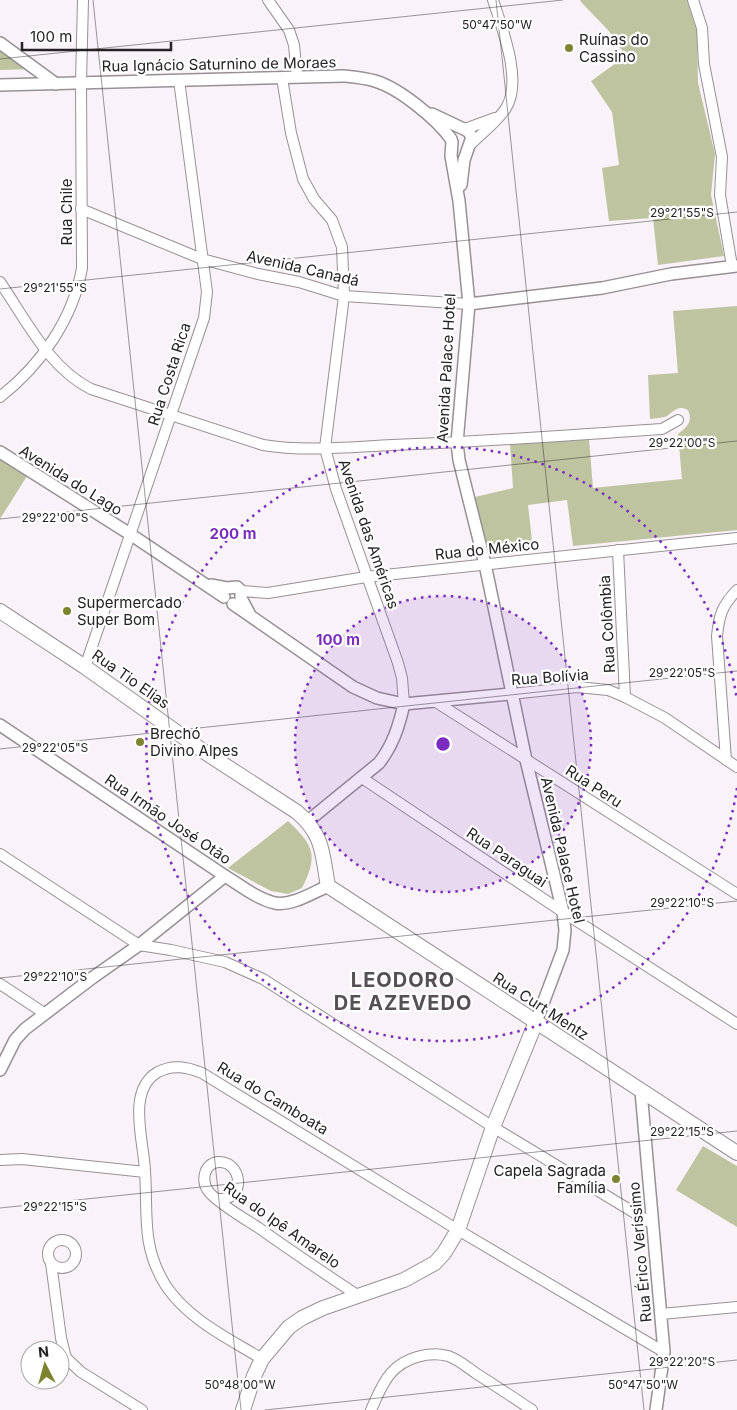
<svg xmlns="http://www.w3.org/2000/svg" width="737" height="1410" viewBox="0 0 737 1410" font-family="Inter,sans-serif">
	<rect width="100%" height="100%" fill="#f9f2f8"/>
	<g fill="#bfc4a0">
		<polygon points="580,0 687,0 697,31 698,83 715,154 711,195 724,256 658,265 653,218 609,221 602,168 619,165 612,112 591,81 626,56 608,30 581,2"/>
		<polygon points="0,44 35,69 0,70"/>
		<path d="M737,306V530L573,546L567,500L528,505L533,550L489,555L475,497L513,488L510,444L589,439L593,488L682,479L678,434C687,427 693,422 688,410C678,405 675,410 667,416C663,418 655,418 650,419L648,375L678,373L673,311Z"/>
		<polygon points="0,459 27,476 0,519"/>
		<path d="M288,821C313,845 319,854 302,888L288,894L271,891L228,868Z"/>
		<polygon points="703,1146 737,1166 737,1227 676,1190"/>
	</g>
	<g fill="none" stroke-linecap="round" stroke-linejoin="round">
		<defs>
			<g id="minor">
				<polyline points="268,0 289,30 294,45 297,77"/>
				<polyline points="693,0 702,28 704,64 722,157 720,195 732,266"/>
				<polyline points="282,78 291,133 303,179 314,199 332,220 342,247 344,296 325,448 336,489 398,663 402,678 404,704"/>
				<polyline points="465,129 495,118"/>
				<path d="M471,144C482,133 498,121 506,108C523,81 502,28 493,0"/>
				<polyline points="81,209 202,259 258,274 299,282 344,296 469,304"/>
				<path d="M0,282C26,320 49,368 91,389L263,445C305,452 350,447 392,445C482,442 572,435 662,429L678,420"/>
				<path d="M0,397C41,365 73,319 82,268L81,82L83,0"/>
				<polyline points="618,550 625,697"/>
				<polyline points="241,591 268,593 366,577 737,538"/>
				<polyline points="85,667 204,318 207,292 179,80"/>
				<polyline points="511,694 577,687 608,690 625,697 665,718 737,767"/>
				<polyline points="436,702 737,894"/>
				<path d="M726,760L717,636C719,615 722,606 737,590"/>
				<polyline points="362,778 563,912 737,1024"/>
				<polyline points="0,854 139,945 171,950 225,962 263,979 493,1127 653,1224"/>
				<polyline points="0,984 44,1013"/>
				<polyline points="0,1160 22,1159 145,1172"/>
				<path d="M219,1199C248,1200 241,1160 218,1162C203,1164 201,1182 209,1192C219,1204 245,1219 259,1228C291,1251 324,1273 357,1295"/>
				<circle cx="62" cy="1254" r="14"/>
				<polyline points="51,1263 61,1338 66,1358 81,1372 142,1410"/>
				<polyline points="661,1314 737,1307"/>
				<path d="M262,1359C228,1338 189,1320 166,1286C141,1246 148,1215 145,1171C144,1142 126,1090 158,1072C173,1064 187,1067 202,1073L458,1230L664,1352"/>
				<path d="M371,1410C377,1397 382,1383 391,1373C404,1358 428,1351 448,1356C458,1359 468,1368 477,1374C496,1386 514,1398 532,1410"/>
			</g>
			<g id="tertiary">
				<polyline points="0,43 56,84"/>
				<path d="M0,85L344,76C354,77 365,78 375,81C399,88 437,119 451,139"/>
				<polyline points="432,114 468,131 472,137 464,160 461,185"/>
				<polyline points="452,142 451,156 459,201 469,304 457,443 459,460 485,564 526,760 563,912 565,930 563,950 536,1022"/>
				<polyline points="469,304 602,288 671,274 737,266"/>
				<polyline points="0,452 130,534 224,597"/>
				<polyline points="211,585 227,588 237,587 241,591 241,598 250,615"/>
				<polyline points="233,604 353,687 377,698 404,704 511,694"/>
				<path d="M0,725L225,876C240,885 257,899 275,903C292,906 312,893 328,886"/>
				<path d="M308,821L379,763C393,745 399,726 404,704"/>
				<polyline points="0,1070 15,1040 25,1029 92,978 139,945 225,876"/>
				<polyline points="641,1091 664,1352 656,1410"/>
			</g>
			<g id="secondary">
				<path d="M0,611L85,667L206,753L297,812C324,835 322,854 328,886L737,1153"/>
				<polyline points="243,1410 254,1376 262,1359 289,1327 302,1318 323,1308 404,1280 435,1263 444,1253 458,1230 493,1127 536,1022"/>
			</g>
		</defs>
		<use href="#minor" stroke="#979196" stroke-width="12"/>
		<use href="#tertiary" stroke="#979196" stroke-width="14"/>
		<use href="#secondary" stroke="#979196" stroke-width="16"/>
		<use href="#minor" stroke="#fff" stroke-width="10"/>
		<use href="#tertiary" stroke="#fff" stroke-width="11"/>
		<use href="#secondary" stroke="#fff" stroke-width="14"/>
	</g>
	<path fill="none" stroke="#242224" stroke-width="1" stroke-opacity="0.45" d="M93,0L241,1410M496,0L644,1410M0,59L563,0M0,289L737,212M0,519L737,441M0,749L737,671M0,978L737,901M0,1208L737,1131M265,1410L737,1360"/>
	<circle cx="443" cy="744" r="148" fill="#7b2cbf" fill-opacity=".12"/>
	<g fill="none" stroke="#7b2cbf" stroke-width="2.5" stroke-dasharray="2.5 5">
		<circle cx="443" cy="744" r="148"/>
		<path d="M737 788A297 297 0 1 1 737 700"/>
	</g>
	<g fill="#7d8430" stroke="#fff" stroke-width="2">
		<circle cx="569" cy="48" r="5"/>
		<circle cx="67" cy="611" r="5"/>
		<circle cx="140" cy="742" r="5"/>
		<circle cx="616" cy="1179" r="5"/>
	</g>
	<g text-anchor="middle" dominant-baseline="central" stroke-width="4.5" stroke-linejoin="round" paint-order="stroke">
		<g font-size="15" fill="#242224" stroke="#fff" text-anchor="start">
			<text x="579" y="39">Ruínas do<tspan x="579" dy="17">Cassino</tspan></text>
			<text x="77" y="602">Supermercado<tspan x="77" dy="17">Super Bom</tspan></text>
			<text x="150" y="733">Brechó<tspan x="150" dy="17">Divino Alpes</tspan></text>
			<text x="606" y="1170" text-anchor="end">Capela Sagrada<tspan x="606" dy="17">Família</tspan></text>
		</g>
		<g font-size="15" fill="#242224" stroke="#fff">
			<text transform="translate(219 64) rotate(-1)">Rua Ignácio Saturnino de Moraes</text>
			<text transform="translate(66 212) rotate(-90)">Rua Chile</text>
			<text transform="translate(303 268) rotate(13)">Avenida Canadá</text>
			<text transform="translate(446 368) rotate(-87)">Avenida Palace Hotel</text>
			<text transform="translate(169 374) rotate(-72)">Rua Costa Rica</text>
			<text transform="translate(71 480) rotate(32)">Avenida do Lago</text>
			<text transform="translate(369 534) rotate(71)">Avenida das Américas</text>
			<text transform="translate(487 549) rotate(-6)">Rua do México</text>
			<text transform="translate(607 624) rotate(-93)">Rua Colômbia</text>
			<text transform="translate(550 677) rotate(-4)">Rua Bolívia</text>
			<text transform="translate(131 679) rotate(35)">Rua Tio Elias</text>
			<text transform="translate(594 786) rotate(33)">Rua Peru</text>
			<text transform="translate(168 819) rotate(34)">Rua Irmão José Otão</text>
			<text transform="translate(563 850) rotate(77)">Avenida Palace Hotel</text>
			<text transform="translate(507 857) rotate(34)">Rua Paraguai</text>
			<text transform="translate(541 1006) rotate(33)">Rua Curt Mentz</text>
			<text transform="translate(273 1098) rotate(31)">Rua do Camboata</text>
			<text transform="translate(282 1225) rotate(35)">Rua do Ipê Amarelo</text>
			<text transform="translate(640 1252) rotate(-95)">Rua Érico Veríssimo</text>
		</g>
		<g font-size="20" font-weight="bold" letter-spacing="1" fill="#565055" stroke="#fff">
			<text x="403" y="980">LEODORO<tspan x="403" dy="23">DE AZEVEDO</tspan></text>
		</g>
	</g>
	<g font-size="12" text-anchor="middle" fill="#242224" stroke="#fff" stroke-width="4.5" stroke-linejoin="round" paint-order="stroke">
		<text x="497" y="29">50°47'50"W</text>
		<text x="682" y="217">29°21'55"S</text>
		<text x="55" y="292">29°21'55"S</text>
		<text x="682" y="447">29°22'00"S</text>
		<text x="55" y="522">29°22'00"S</text>
		<text x="682" y="677">29°22'05"S</text>
		<text x="55" y="752">29°22'05"S</text>
		<text x="682" y="907">29°22'10"S</text>
		<text x="55" y="981">29°22'10"S</text>
		<text x="682" y="1136">29°22'15"S</text>
		<text x="55" y="1211">29°22'15"S</text>
		<text x="682" y="1366">29°22'20"S</text>
		<text x="240" y="1389">50°48'00"W</text>
		<text x="643" y="1389">50°47'50"W</text>
	</g>
	<circle cx="443" cy="744" r="8" fill="#7b2cbf" stroke="#fff" stroke-width="2.5"/>
	<g font-size="15" text-anchor="middle" font-weight="bold" fill="#7b2cbf" stroke="#fff" stroke-width="4.5" stroke-linejoin="round" paint-order="stroke">
		<text x="233" y="539">200 m</text>
		<text x="338" y="645">100 m</text>
	</g>
	<g transform="translate(45 1365) rotate(354)"><circle r="24" fill="#ffffff" stroke="#a7a7a7"/>
	<path d="M0-4L9 19L0 12L-9 19Z" fill="#7d8430"/>
	<text y="-8" font-size="14" font-weight="bold" text-anchor="middle" fill="#242224">N</text>
	</g>
	<path d="M22 42v8h149v-8" fill="none" stroke="#242224" stroke-width="2.5"/>
	<text x="30" y="42" font-size="15" fill="#242224" stroke="#ffffff" stroke-width="4" paint-order="stroke">100 m</text>
</svg>
